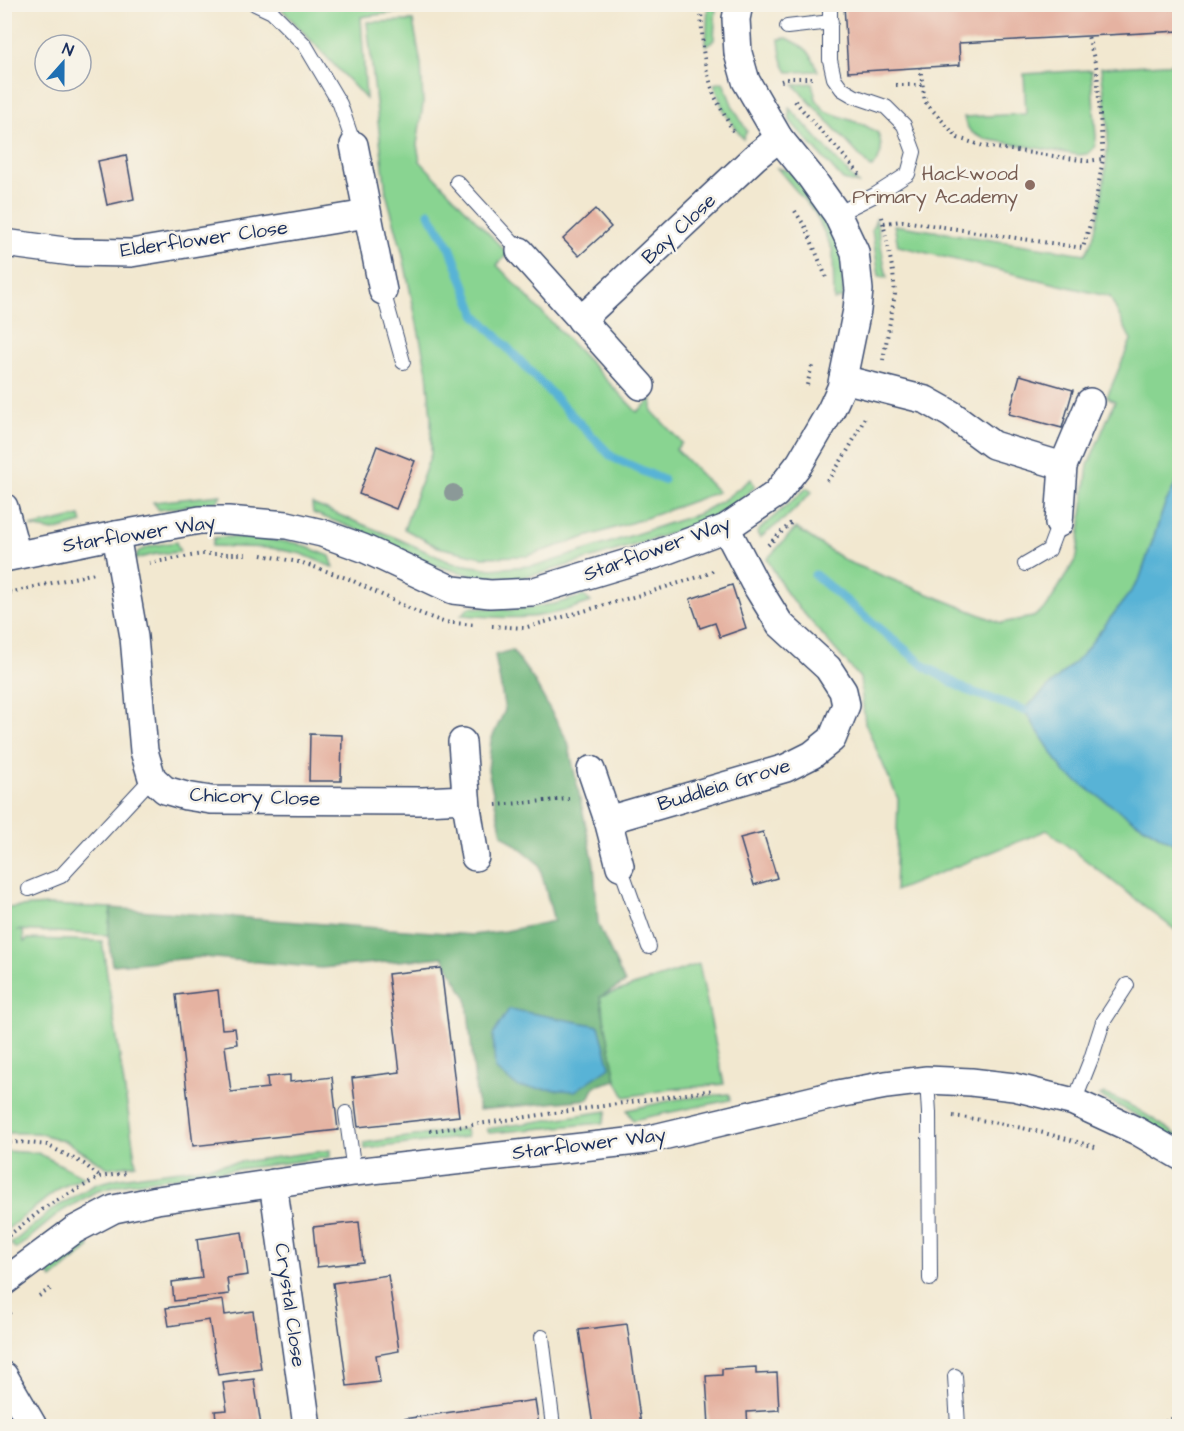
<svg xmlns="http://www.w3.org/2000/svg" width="1184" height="1431" viewBox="0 0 1184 1431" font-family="'Architects Daughter',sans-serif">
	<rect width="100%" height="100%" fill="#f7f3e8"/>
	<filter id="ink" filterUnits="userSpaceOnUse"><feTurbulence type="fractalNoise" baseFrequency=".0167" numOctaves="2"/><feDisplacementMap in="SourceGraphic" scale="12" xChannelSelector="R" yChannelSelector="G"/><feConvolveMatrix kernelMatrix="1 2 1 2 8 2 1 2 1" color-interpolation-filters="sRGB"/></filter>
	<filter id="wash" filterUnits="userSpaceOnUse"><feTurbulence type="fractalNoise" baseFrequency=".008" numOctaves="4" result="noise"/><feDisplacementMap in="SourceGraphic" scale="24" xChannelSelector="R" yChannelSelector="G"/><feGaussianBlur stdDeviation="1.35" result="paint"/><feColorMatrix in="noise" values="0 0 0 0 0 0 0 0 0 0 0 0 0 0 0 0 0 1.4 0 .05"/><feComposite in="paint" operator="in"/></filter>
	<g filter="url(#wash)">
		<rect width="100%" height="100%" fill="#f2e8d0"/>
		<g fill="#89d491" stroke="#528278" stroke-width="1.5">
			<polygon points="278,5 413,5 413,10 361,17 366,99"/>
			<polygon points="708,5 716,5 714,40 706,46"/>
			<polygon points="413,21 421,64 423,104 417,145 420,161 508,254 497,265 637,412 652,399 652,411 682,443 676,449 718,492 649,517 527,556 482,557 438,547 404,529 431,454 431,418 427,372 402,251 386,193 367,22"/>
			<path d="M787,38C807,48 810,50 818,71L788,72C781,62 780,50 779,39Z"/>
			<path d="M1179,63V478L1165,504L1139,581L1082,655L1024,710L1130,818L1179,847V933L1047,830L895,891L898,799L865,723L860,678L788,595L767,559L796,528L846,561L1001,623L1033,617L1047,607L1077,557L1088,465L1115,401L1107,397L1131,340L1110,297L898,246L894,225L1085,254C1100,236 1108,154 1108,128C1107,108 1103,88 1101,68Z"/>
			<path d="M1091,70L1096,137L1095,147L1088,154L1078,155L985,139C972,134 967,131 964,117L1026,114L1024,74Z"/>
			<polygon points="723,82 733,107 747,131 743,139 724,111 714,84"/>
			<path d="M812,83L816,99L825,111L864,125L878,133C883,147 883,157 871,168L794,85Z"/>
			<polygon points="789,108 797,116 858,184 843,180 790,121"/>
			<polygon points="777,168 786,170 797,177 826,216 843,256 843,298 834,300 833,251 815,213"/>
			<polygon points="876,219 887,278 879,276 872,230"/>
			<polygon points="751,479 755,487 734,505 709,519 648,541 542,573 517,578 473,576 430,564 379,538 313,513 312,504 394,537 452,563 492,569 540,565 698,514 725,499"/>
			<polygon points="807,488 812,492 788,516 760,538 757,533 763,526"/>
			<polygon points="221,495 217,502 159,510 153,502"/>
			<polygon points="80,516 82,523 53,531 31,527"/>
			<polygon points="223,537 254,538 296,543 330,556 334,568 302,554 271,548 212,546 214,538"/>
			<polygon points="176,542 180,552 156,554 135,559 139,551 151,546"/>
			<path d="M584,596L591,602C570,609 549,616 527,617C505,619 483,616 461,615L470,607L511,610L554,604Z"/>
			<polygon points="48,905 111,908 108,935 17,930 23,931 24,942 28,939 102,941 136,1164 108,1168 67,1142 38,1133 5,1133 5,908"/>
			<polygon points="699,964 724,1084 672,1089 625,1097 616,1080 600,997"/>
			<polygon points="729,1094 730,1100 633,1120 627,1110 678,1099"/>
			<path d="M1104,1094C1131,1103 1156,1121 1179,1136V1142L1136,1115L1100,1096Z"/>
			<polygon points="607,1111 603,1123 489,1133 487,1129"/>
			<polygon points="466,1129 467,1137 365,1149 364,1143"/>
			<polygon points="330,1150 330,1157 124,1184 95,1192 62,1211 16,1249 11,1244 53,1209 96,1184 120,1178"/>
			<polygon points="4,1151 38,1153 84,1177 60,1188 5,1231"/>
			<polygon points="86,1241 90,1247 52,1279 47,1273"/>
		</g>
		<polygon fill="#6eb67b" stroke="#44726c" stroke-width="1.5" points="512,650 533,679 568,742 594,864 598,924 625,983 600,997 616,1080 595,1086 589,1099 479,1110 476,1095 467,999 443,957 321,968 204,957 112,965 108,935 111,908 472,935 506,931 554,921 539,864 502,834 488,770 491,740 505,710 495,655"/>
		<g fill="#58b3d6" stroke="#3a719a" stroke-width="1.5">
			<polygon points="1179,478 1180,847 1179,847 1130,818 1065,773 1024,710 1082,655 1139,581 1165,504"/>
			<polygon points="509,1009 599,1026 610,1067 575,1091 518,1087 495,1069 493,1035"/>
		</g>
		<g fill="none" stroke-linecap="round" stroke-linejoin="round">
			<g stroke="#58b3d6" stroke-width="9">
				<polyline points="429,213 450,247 476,315 612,457 663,480"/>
				<polyline points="815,575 926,667 966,690 1024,710"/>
			</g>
		</g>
		<g id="blocks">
			<g fill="#e5b2a1">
				<polygon points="844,5 1180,5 1180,31 959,43 960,65 848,72"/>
				<polygon points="126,155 134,199 107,205 98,161"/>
				<polygon points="595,209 611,227 579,256 563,239"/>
				<polygon points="1020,375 1073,390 1062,428 1009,414"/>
				<polygon points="377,446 415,461 396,509 359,494"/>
				<polygon points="732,585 746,628 720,637 715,623 700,628 690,599"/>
				<polygon points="310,734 342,735 341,781 309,781"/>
				<polygon points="763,832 777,878 754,885 740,838"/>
				<polygon points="441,968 459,1116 358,1127 352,1078 400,1072 388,974"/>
				<polygon points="218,990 222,1029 235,1028 237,1044 225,1046 231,1092 268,1088 267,1077 290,1075 290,1082 332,1077 338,1130 193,1146 176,995"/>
				<polygon points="359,1222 363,1262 317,1267 313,1227"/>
				<polygon points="242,1232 248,1275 227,1278 229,1294 174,1301 172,1282 202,1278 197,1239"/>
				<polygon points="388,1275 399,1351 376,1355 380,1382 347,1386 333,1283"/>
				<polygon points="223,1300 225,1315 253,1311 261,1369 218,1375 209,1320 169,1326 166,1308"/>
				<polygon points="627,1324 641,1425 628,1426 593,1426 579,1330"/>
				<polygon points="756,1367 756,1374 777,1373 779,1410 747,1412 748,1426 709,1426 706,1376 722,1375 722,1369"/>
				<polygon points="254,1379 261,1426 217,1426 215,1411 227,1410 223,1383"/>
				<polygon points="535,1400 539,1426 383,1426 383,1422"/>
			</g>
		</g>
	</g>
	<g filter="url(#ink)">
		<use href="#blocks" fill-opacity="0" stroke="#3b4b6f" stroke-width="1.5"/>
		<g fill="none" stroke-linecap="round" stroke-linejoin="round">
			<defs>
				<g id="lane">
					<polyline points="255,4 272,12 305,45 340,104 354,145"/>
					<polyline points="830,4 830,60 834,78 842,89 854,96 886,107 904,125 914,152 908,174 875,195 837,214"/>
					<polyline points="787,27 831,22"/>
					<polyline points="457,182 520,251"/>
					<polyline points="383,291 403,362"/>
					<polyline points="1025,564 1049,550 1059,523"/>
					<polyline points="620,866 649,947"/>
					<polyline points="29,889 61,876 152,778"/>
					<polyline points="927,1080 929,1113 930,1279"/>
					<polyline points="1074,1102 1091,1059 1103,1022 1127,985"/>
					<polyline points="346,1113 354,1172"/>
					<polyline points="542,1337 553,1426"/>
					<polyline points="955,1376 958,1426"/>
				</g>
				<g id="street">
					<polyline points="354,145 383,291"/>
					<polyline points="4,243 72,252 131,253 367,214"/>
					<polyline points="520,251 641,386"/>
					<polyline points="581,320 755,157 779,138"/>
					<polyline points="843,379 926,400 951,414 993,445 1063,466"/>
					<polyline points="4,507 17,555"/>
					<polyline points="1059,523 1063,466 1090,402"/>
					<polyline points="116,535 134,637 144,751 152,778 165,790 186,796 211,800 423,801 466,799"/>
					<polyline points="4,558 116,535 200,520 228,520 287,525 322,533 363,548 453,590 490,594 531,592 654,555 726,528 776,494 800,463 831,410 841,388 857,310 859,290 855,252 837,214 810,176 779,138 746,81 738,53 736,19 739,4"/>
					<polyline points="462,742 467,808 475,857"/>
					<polyline points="591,770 608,820 620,866"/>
					<polyline points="608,820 786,768 812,755 832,739 846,705 843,691 828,668 780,624 754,582 726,528"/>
					<polyline points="273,1183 307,1426"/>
					<polyline points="4,1282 74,1230 114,1209 157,1200 354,1172 646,1140 838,1094 886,1085 927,1080 971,1082 1014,1087 1074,1102 1137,1131 1180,1156"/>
					<polyline points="4,1376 33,1426"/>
				</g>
			</defs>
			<use href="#lane" stroke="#3b4b6f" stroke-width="16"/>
			<use href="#street" stroke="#3b4b6f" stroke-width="30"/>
			<g stroke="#3b4b6f" stroke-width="4" stroke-dasharray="1.5 4.5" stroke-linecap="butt">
				<polyline points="703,4 701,11 703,50 706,68 714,95 735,135"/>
				<polyline points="920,67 925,102 958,138 983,146 1088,161 1103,159"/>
				<polyline points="781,81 791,78 812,78"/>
				<polyline points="896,85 923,85"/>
				<path d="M795,101C816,127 840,150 861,176"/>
				<polyline points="795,211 806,228 826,277"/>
				<polyline points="882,217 893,272 895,294 883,360"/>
				<polyline points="884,223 903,221 1083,248 1094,211 1103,159 1097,70 1088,36"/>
				<polyline points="807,385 812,366"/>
				<path d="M827,481C843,460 855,439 866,415"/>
				<polyline points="768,545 793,521"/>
				<polyline points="262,555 303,563 349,579 417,612 443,622 476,625"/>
				<polyline points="149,563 202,554 246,554"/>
				<polyline points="4,594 95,573"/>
				<polyline points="492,626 524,628 640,595 705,575 716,569"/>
				<polyline points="496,805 569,799"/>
				<path d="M953,1116C1001,1122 1048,1133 1095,1147"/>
				<polyline points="430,1131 714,1090"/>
				<polyline points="4,1143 20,1142 47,1145 84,1164 100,1177"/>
				<polyline points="4,1239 47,1206 100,1177 126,1173"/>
				<polyline points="39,1296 53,1287"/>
				<polyline points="4,1316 12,1311"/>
				<polyline points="1148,1426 1161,1424 1180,1415"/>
			</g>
			<use href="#lane" stroke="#fff" stroke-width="14"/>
			<use href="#street" stroke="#fff" stroke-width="27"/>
		</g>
		<circle fill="#8b9998" cx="453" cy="493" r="9"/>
	</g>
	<circle fill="#8d6e63" stroke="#f7f3e8" stroke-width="2" cx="1030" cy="185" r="6"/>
	<g text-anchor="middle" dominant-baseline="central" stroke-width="5" stroke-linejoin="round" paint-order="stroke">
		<g font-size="20" fill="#785e54" stroke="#f7f3e8" text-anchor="end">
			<text x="1018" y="174">Hackwood<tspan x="1018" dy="23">Primary Academy</tspan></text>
		</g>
		<g font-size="20" fill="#1b2f5e" stroke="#f7f3e8">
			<text transform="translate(679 229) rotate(-43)">Bay Close</text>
			<text transform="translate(204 239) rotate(-8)">Elderflower Close</text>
			<text transform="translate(139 534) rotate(-9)">Starflower Way</text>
			<text transform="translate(657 549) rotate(-20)">Starflower Way</text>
			<text transform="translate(724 785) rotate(-17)">Buddleia Grove</text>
			<text transform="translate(255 797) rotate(2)">Chicory Close</text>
			<text transform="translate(589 1144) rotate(-7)">Starflower Way</text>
			<text transform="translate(290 1305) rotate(82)">Crystal Close</text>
		</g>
	</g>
	<rect width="1184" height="1431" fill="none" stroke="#f7f3e8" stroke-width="24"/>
	<g transform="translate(63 63) rotate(21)"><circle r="28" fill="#f7f3e8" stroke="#9fa5b1" stroke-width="1.5"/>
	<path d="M0-4.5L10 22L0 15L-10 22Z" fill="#1f6fb2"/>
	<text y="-9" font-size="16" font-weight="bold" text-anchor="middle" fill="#1b2f5e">N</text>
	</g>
</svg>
